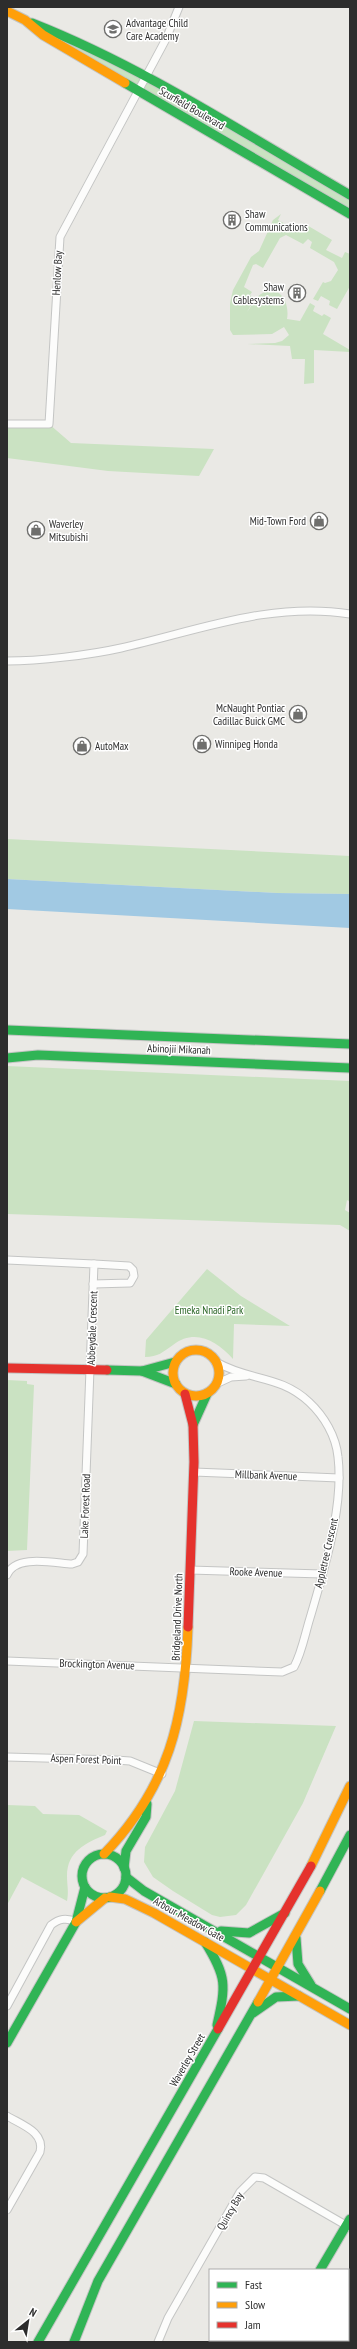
<svg xmlns="http://www.w3.org/2000/svg" width="357" height="2349" viewBox="0 0 357 2349" font-family="'PT Sans Narrow',sans-serif">
	<rect width="100%" height="100%" fill="#eae9e5"/>
	<g fill="#cae2c2">
		<polygon points="52,30 350,195 350,214 43,35"/>
		<path d="M281,214L278,220L300,232L305,224L332,240L326,250L342,258L345,252L350,254V286L337,309L329,305L330,301L321,296L318,301L313,299L323,282L325,283L331,281L338,270L334,262L310,248L312,242L308,239L303,244L286,235L280,238L263,268L256,264L253,265L244,287L252,292L250,295L254,300L247,312C252,306 255,298 261,294C280,283 290,303 287,319L300,321L310,303L315,306L313,311L322,316L324,314L331,318L323,334L350,350V352L314,350V383L304,384L305,359H292L290,346L247,344L275,343L282,341L289,335L284,327L272,334L233,335L230,330V303L233,290L251,257L259,251L273,220Z"/>
		<polygon points="7,424 49,424 71,443 214,449 199,476 108,471 7,458"/>
		<polygon points="7,839 350,856 350,894 277,893 7,879"/>
		<polygon points="7,1066 350,1081 350,1202 347,1200 345,1210 350,1213 350,1231 340,1225 7,1214"/>
		<path d="M207,1269L241,1296L290,1326L234,1324L233,1359C217,1341 195,1328 173,1345C163,1352 158,1357 145,1357L146,1340Z"/>
		<polygon points="7,1380 27,1381 27,1384 34,1385 27,1550 7,1551"/>
		<polygon points="194,1721 336,1726 303,1803 246,1905 236,1915 220,1917 212,1915 173,1891 153,1877 144,1862 145,1847 175,1791"/>
		<path d="M7,1805L35,1806L43,1814L79,1815L107,1831L105,1835C86,1843 67,1851 67,1876C67,1885 69,1892 67,1901L22,1877L7,1905Z"/>
	</g>
	<polygon fill="#a1c9e3" points="7,879 277,893 350,894 350,928 7,909"/>
	<g fill="none" stroke-linecap="round" stroke-linejoin="round">
		<defs>
			<g id="street">
				<polyline points="7,424 49,424 60,237 166,39 179,7"/>
				<path d="M7,661C39,661 90,655 121,648C197,631 271,601 350,614"/>
				<path d="M7,1260L94,1264L83,1554L78,1562L72,1564C54,1563 15,1554 7,1575"/>
				<polyline points="93,1284 130,1283 134,1276 133,1270 129,1266 94,1264"/>
				<polyline points="218,1383 231,1377 246,1376"/>
				<polyline points="194,1472 339,1478"/>
				<polyline points="190,1570 322,1574"/>
				<path d="M7,1661L282,1672L294,1667C302,1652 305,1634 310,1618C324,1570 344,1507 338,1457C336,1436 324,1416 309,1402C280,1375 250,1381 218,1363"/>
				<polyline points="7,1757 116,1760 130,1761 162,1774"/>
				<path d="M7,2006L51,1925C59,1919 66,1917 76,1922"/>
				<path d="M7,2116C22,2125 45,2132 40,2152L7,2210"/>
				<polyline points="158,2342 168,2318 240,2192 255,2177 264,2178 349,2227"/>
			</g>
			<g id="fast">
				<path d="M32,23C144,67 246,135 350,195"/>
				<polyline points="125,83 350,214"/>
				<polyline points="7,1030 350,1044"/>
				<polyline points="7,1058 38,1055 350,1068"/>
				<polyline points="107,1370 142,1371 176,1384"/>
				<polyline points="142,1371 175,1362"/>
				<polyline points="193,1425 207,1394"/>
				<circle cx="104" cy="1876" r="22"/>
				<polyline points="124,1868 126,1851 146,1817 147,1804"/>
				<polyline points="126,1877 144,1891 350,2009"/>
				<polyline points="320,1891 350,1835"/>
				<polyline points="221,1931 249,1933 285,1913"/>
				<polyline points="296,1938 298,1964 311,1985"/>
				<path d="M205,1942C227,1977 226,1985 217,2025"/>
				<polyline points="253,2013 276,1997 299,1996"/>
				<polyline points="7,2043 76,1922 85,1887"/>
				<polyline points="320,2270 350,2219"/>
				<polyline points="38,2342 218,2029"/>
				<polyline points="74,2342 98,2281 258,2002"/>
			</g>
			<g id="slow">
				<polyline points="7,11 25,20 43,35 125,83"/>
				<circle cx="196" cy="1373" r="23"/>
				<path d="M104,1854C169,1787 185,1718 188,1627"/>
				<polyline points="311,1866 350,1786"/>
				<polyline points="110,1897 125,1899 154,1913 350,2025"/>
				<polyline points="76,1922 105,1898"/>
				<polyline points="258,2002 320,1891"/>
				<polyline points="278,2342 279,2340"/>
			</g>
			<g id="jam">
				<polyline points="7,1368 107,1370"/>
				<polyline points="185,1394 193,1425 194,1462 188,1627"/>
				<polyline points="218,2029 311,1866"/>
			</g>
		</defs>
		<use href="#street" stroke="#c4c5c4" stroke-width="9"/>
		<use href="#fast" stroke="#c4c5c4" stroke-width="11"/>
		<use href="#slow" stroke="#c4c5c4" stroke-width="11"/>
		<use href="#jam" stroke="#c4c5c4" stroke-width="11"/>
		<use href="#street" stroke="#fcfcfb" stroke-width="7"/>
		<use href="#fast" stroke="#30b455" stroke-width="9"/>
		<use href="#slow" stroke="#ff9f0a" stroke-width="9"/>
		<use href="#jam" stroke="#e5322d" stroke-width="9"/>
	</g>
	<defs>
		<symbol id="school-ring" viewBox="-11 -11 22 22"><circle r="9.5" fill="#fff" stroke="#6f6f6d" stroke-width="1.5"/><path d="M0-5L7-2L0 1L-7-2ZM-4 1L0 2.5L4 1V4Q0 6-4 4Z" fill="#6f6f6d"/></symbol>
		<symbol id="building-ring" viewBox="-11 -11 22 22"><circle r="9.5" fill="#fff" stroke="#6f6f6d" stroke-width="1.5"/><path d="M-4-6H4V6H1V3H-1V6H-4ZM-2.5-4.3h1.7v1.8h-1.7ZM.8-4.3h1.7v1.8H.8ZM-2.5-1h1.7V.8h-1.7ZM.8-1h1.7V.8H.8Z" fill="#6f6f6d"/></symbol>
		<symbol id="shop-ring" viewBox="-11 -11 22 22"><circle r="9.5" fill="#fff" stroke="#6f6f6d" stroke-width="1.5"/><path d="M-5-2.5h2.3a2.7 3.5 0 0 1 5.4 0H5L5.5 6h-11ZM-1.5-2.5h3a1.5 2.3 0 0 0-3 0Z" fill="#6f6f6d"/></symbol>
	</defs>
	<g fill-rule="evenodd">
		<use href="#school-ring" x="103" y="19" width="20" height="20"/>
		<use href="#building-ring" x="222" y="210" width="20" height="20"/>
		<use href="#building-ring" x="287" y="283" width="20" height="20"/>
		<use href="#shop-ring" x="309" y="511" width="20" height="20"/>
		<use href="#shop-ring" x="26" y="520" width="20" height="20"/>
		<use href="#shop-ring" x="288" y="704" width="20" height="20"/>
		<use href="#shop-ring" x="192" y="734" width="20" height="20"/>
		<use href="#shop-ring" x="72" y="736" width="20" height="20"/>
	</g>
	<g text-anchor="middle" dominant-baseline="central" stroke-width="3" stroke-linejoin="round" paint-order="stroke">
		<g font-size="11" fill="#2d2d2d" stroke="#fff" text-anchor="start">
			<text x="126" y="23">Advantage Child<tspan x="126" dy="13">Care Academy</tspan></text>
			<text x="245" y="214">Shaw<tspan x="245" dy="13">Communications</tspan></text>
			<text x="284" y="287" text-anchor="end">Shaw<tspan x="284" dy="13">Cablesystems</tspan></text>
			<text x="306" y="521" text-anchor="end">Mid-Town Ford</text>
			<text x="49" y="524">Waverley<tspan x="49" dy="13">Mitsubishi</tspan></text>
			<text x="285" y="708" text-anchor="end">McNaught Pontiac<tspan x="285" dy="13">Cadillac Buick GMC</tspan></text>
			<text x="215" y="744">Winnipeg Honda</text>
			<text x="95" y="746">AutoMax</text>
		</g>
		<g font-size="11" fill="#2d2d2d" stroke="#fff">
			<text transform="translate(192 108) rotate(30)">Scurfield Boulevard</text>
			<text transform="translate(57 273) rotate(-87)">Henlow Bay</text>
			<text transform="translate(179 1049) rotate(2)">Abinojii Mikanah</text>
			<text transform="translate(92 1328) rotate(-88)">Abbeydale Crescent</text>
			<text transform="translate(266 1475) rotate(2)">Millbank Avenue</text>
			<text transform="translate(85 1506) rotate(-88)">Lake Forest Road</text>
			<text transform="translate(326 1553) rotate(-77)">Appletree Crescent</text>
			<text transform="translate(256 1572) rotate(2)">Rooke Avenue</text>
			<text transform="translate(177 1617) rotate(-88)">Bridgeland Drive North</text>
			<text transform="translate(97 1664) rotate(2)">Brockington Avenue</text>
			<text transform="translate(86 1759) rotate(2)">Aspen Forest Point</text>
			<text transform="translate(189 1919) rotate(29)">Arbour Meadow Gate</text>
			<text transform="translate(187 2060) rotate(-60)">Waverley Street</text>
			<text transform="translate(230 2211) rotate(-60)">Quincy Bay</text>
		</g>
		<g font-size="11" fill="#286424" stroke="#fff">
			<text x="209" y="1310">Emeka Nnadi Park</text>
		</g>
	</g>
	<rect width="357" height="2349" fill="none" stroke="#2d2d2d" stroke-width="16"/>
	<rect x="209" y="2269" width="140" height="72" fill="#ffffff" stroke="#ababab"/>
	<rect x="217" y="2282" width="20" height="6" fill="#30b455" stroke="#ababab"/>
	<text x="245" y="2289" font-size="12" fill="#2d2d2d">Fast</text>
	<rect x="217" y="2302" width="20" height="6" fill="#ff9f0a" stroke="#ababab"/>
	<text x="245" y="2309" font-size="12" fill="#2d2d2d">Slow</text>
	<rect x="217" y="2322" width="20" height="6" fill="#e5322d" stroke="#ababab"/>
	<text x="245" y="2329" font-size="12" fill="#2d2d2d">Jam</text>
	<g transform="translate(28 2321) rotate(30)" stroke="#ffffff" stroke-width="3" paint-order="stroke">
	<path d="M0-3L7 15L0 10L-7 15Z" fill="#2d2d2d"/>
	<text y="-6" font-size="11" font-weight="bold" text-anchor="middle" fill="#2d2d2d">N</text>
	</g>
</svg>
